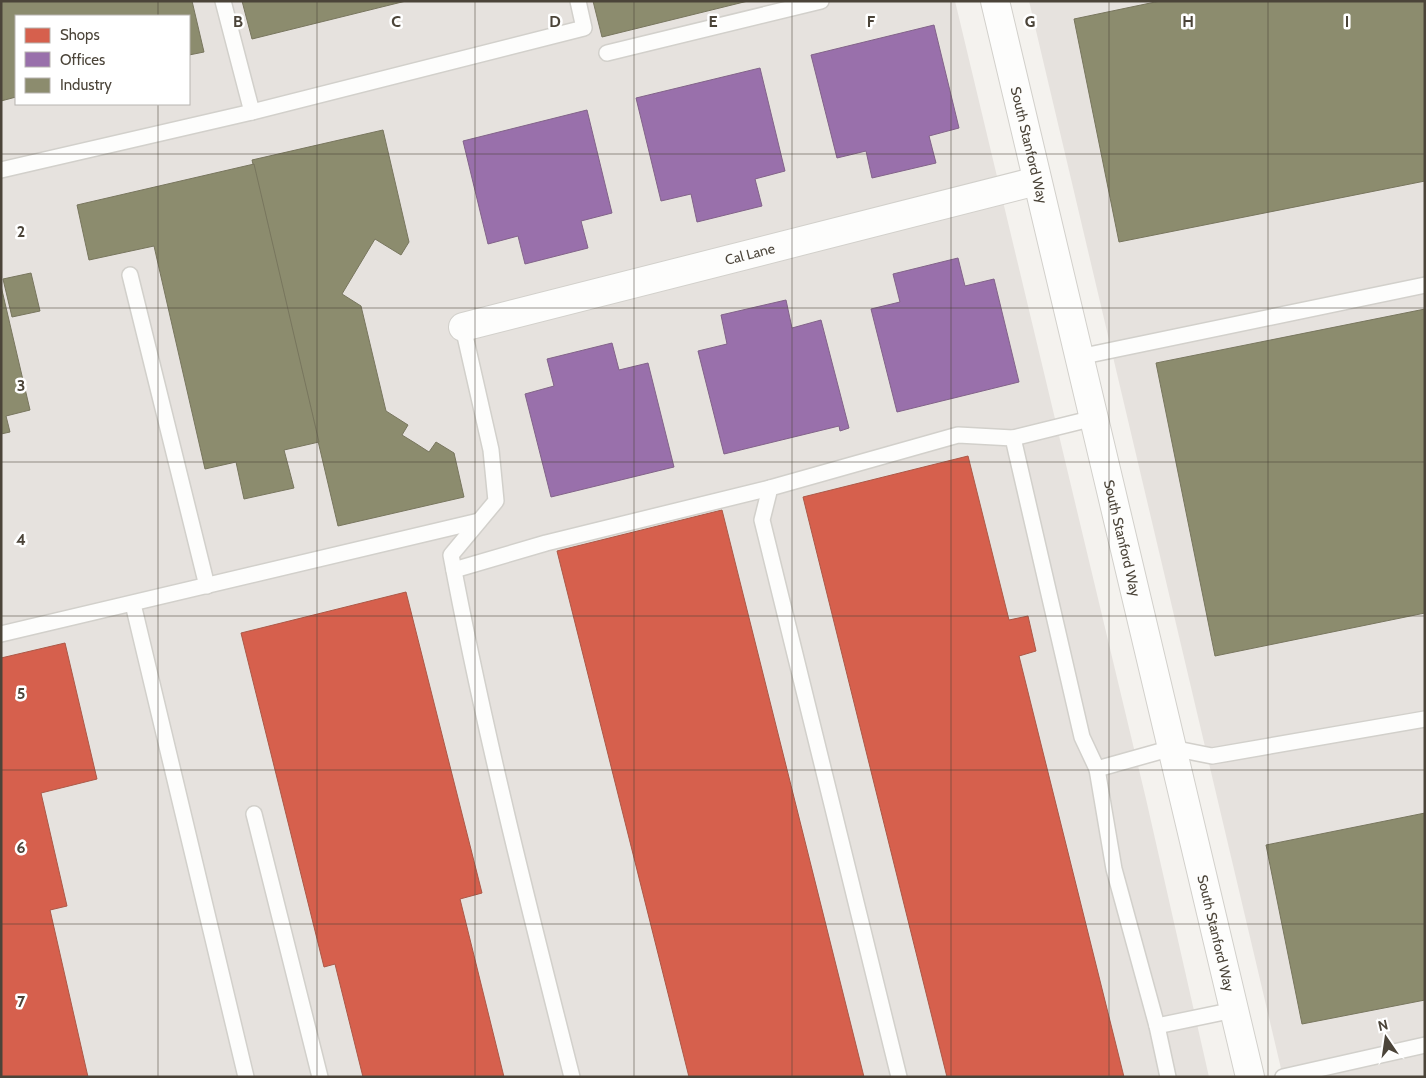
<svg xmlns="http://www.w3.org/2000/svg" width="1426" height="1078" viewBox="0 0 1426 1078" font-family="Cabin,sans-serif">
	<rect width="100%" height="100%" fill="#f4f2ee"/>
	<g fill="#e6e2de" fill-rule="evenodd">
		<path d="M1,1H955L1146,799L1209,1077H1ZM16,16H189V104H16Z"/>
		<polygon points="1029,1 1425,1 1425,1077 1283,1077"/>
	</g>
	<g fill="#d6604d" stroke="#ac5847">
		<polygon points="968,456 1009,620 1028,616 1036,651 1019,656 1124,1077 947,1077 934,1025 803,497"/>
		<polygon points="722,510 864,1077 689,1077 557,551"/>
		<polygon points="406,592 482,893 460,899 504,1077 363,1077 335,964 324,967 241,633"/>
		<polygon points="65,643 97,779 41,793 67,906 50,910 88,1077 1,1077 1,658"/>
	</g>
	<g fill="#9970ab" stroke="#826389">
		<polygon points="934,25 959,128 929,136 936,163 872,178 866,151 837,158 811,55"/>
		<polygon points="760,68 785,171 755,179 762,206 697,222 691,194 661,201 636,98"/>
		<polygon points="587,110 612,213 581,221 588,248 525,264 518,236 488,244 463,141"/>
		<polygon points="958,258 965,286 994,279 1019,382 897,412 871,309 900,302 893,274"/>
		<polygon points="786,300 792,328 821,320 849,428 840,431 839,426 724,454 698,351 727,344 721,315"/>
		<polygon points="612,343 619,370 648,363 674,467 551,497 525,394 554,386 547,359"/>
	</g>
	<g fill="#8c8c6e" stroke="#78765e">
		<polygon points="1,1 192,1 204,52 189,55 189,16 16,16 16,97 1,101"/>
		<polygon points="242,1 406,1 252,39"/>
		<polygon points="593,1 748,1 602,37"/>
		<polygon points="1160,1 1425,1 1425,181 1119,242 1074,19"/>
		<polygon points="383,130 409,242 401,255 375,239 342,294 361,306 386,411 408,425 402,435 415,443 429,452 436,442 454,453 464,497 338,526 252,160"/>
		<polygon points="254,164 319,442 284,450 294,488 244,499 236,462 205,469 154,246 89,260 77,205"/>
		<polygon points="31,273 40,311 12,317 3,279"/>
		<polygon points="1,286 30,410 6,416 10,432 1,434"/>
		<polygon points="1425,309 1425,613 1215,656 1156,363"/>
		<polygon points="1425,813 1425,1000 1302,1024 1266,845"/>
	</g>
	<g fill="none" stroke-linecap="round" stroke-linejoin="round">
		<defs>
			<g id="lane">
				<polyline points="223,1 252,112 584,28 578,1"/>
				<polyline points="607,53 821,1"/>
				<polyline points="1,170 252,112"/>
				<polyline points="130,275 207,586"/>
				<path d="M463,327L491,450L496,501L451,555C484,731 528,904 572,1077"/>
				<polyline points="1079,357 1425,285"/>
				<polyline points="1013,438 1094,418"/>
				<polyline points="454,570 546,543 770,488"/>
				<polyline points="133,604 246,1077"/>
				<polyline points="1,634 479,521"/>
				<polyline points="1097,769 1114,869 1157,1026 1168,1077"/>
				<polyline points="254,814 320,1077"/>
				<polyline points="1157,1026 1234,1010"/>
				<polyline points="899,1077 762,520 770,488 958,435 1013,438 1082,737 1097,769 1172,748 1212,756 1425,719"/>
				<polyline points="1283,1077 1425,1045"/>
			</g>
			<g id="street">
				<path id="s1" d="M995,1L1250,1077"/>
				<path id="s2" d="M463,327L1037,181"/>
			</g>
		</defs>
		<use href="#lane" stroke="#d2d0cb" stroke-width="18"/>
		<use href="#street" stroke="#d2d0cb" stroke-width="30"/>
		<use href="#lane" stroke="#fdfdfc" stroke-width="15"/>
		<use href="#street" stroke="#fdfdfc" stroke-width="28"/>
	</g>
	<path fill="none" stroke="#4b4439" stroke-width="1" stroke-opacity="0.55" d="M158,1V16M317,1V1077M475,1V1077M634,1V1077M792,1V1077M951,1V1077M1109,1V1077M1268,1V1077M158,104V1077M1,154H1425M1,308H1425M1,462H1425M1,616H1425M1,770H1425M1,924H1425"/>
	<g text-anchor="middle" dominant-baseline="central" stroke-width="5" stroke-linejoin="round" paint-order="stroke">
		<g font-size="14" fill="#4b4439" stroke="#fff">
			<text stroke="none"><textPath href="#s1" startOffset="148">South Stanford Way</textPath></text>
			<text stroke="none"><textPath href="#s2" startOffset="296">Cal Lane</textPath></text>
			<text stroke="none"><textPath href="#s1" startOffset="552">South Stanford Way</textPath></text>
			<text stroke="none"><textPath href="#s1" startOffset="958">South Stanford Way</textPath></text>
		</g>
	</g>
	<g font-size="16" text-anchor="middle" font-weight="bold" fill="#4b4439" stroke="#fff" stroke-width="5" stroke-linejoin="round" paint-order="stroke">
		<text x="238" y="27">B</text>
		<text x="396" y="27">C</text>
		<text x="555" y="27">D</text>
		<text x="713" y="27">E</text>
		<text x="871" y="27">F</text>
		<text x="1030" y="27">G</text>
		<text x="1188" y="27">H</text>
		<text x="1347" y="27">I</text>
		<text x="21" y="237">2</text>
		<text x="21" y="391">3</text>
		<text x="21" y="545">4</text>
		<text x="21" y="699">5</text>
		<text x="21" y="853">6</text>
		<text x="21" y="1007">7</text>
	</g>
	<rect width="1426" height="1078" fill="none" stroke="#4b4439" stroke-width="5"/>
	<rect x="15" y="15" width="175" height="90" fill="#ffffff" stroke="#b7b4b0"/>
	<rect x="25" y="28" width="25" height="15" fill="#d6604d" stroke="#b7b4b0"/>
	<text x="60" y="40" font-size="15" fill="#4b4439">Shops</text>
	<rect x="25" y="52" width="25" height="15" fill="#9970ab" stroke="#b7b4b0"/>
	<text x="60" y="65" font-size="15" fill="#4b4439">Offices</text>
	<rect x="25" y="78" width="25" height="15" fill="#8c8c6e" stroke="#b7b4b0"/>
	<text x="60" y="90" font-size="15" fill="#4b4439">Industry</text>
	<g transform="translate(1386 1038) rotate(347)" stroke="#ffffff" stroke-width="4" paint-order="stroke">
	<path d="M0-4L9 19L0 12L-9 19Z" fill="#4b4439"/>
	<text y="-8" font-size="14" font-weight="bold" text-anchor="middle" fill="#4b4439">N</text>
	</g>
</svg>
